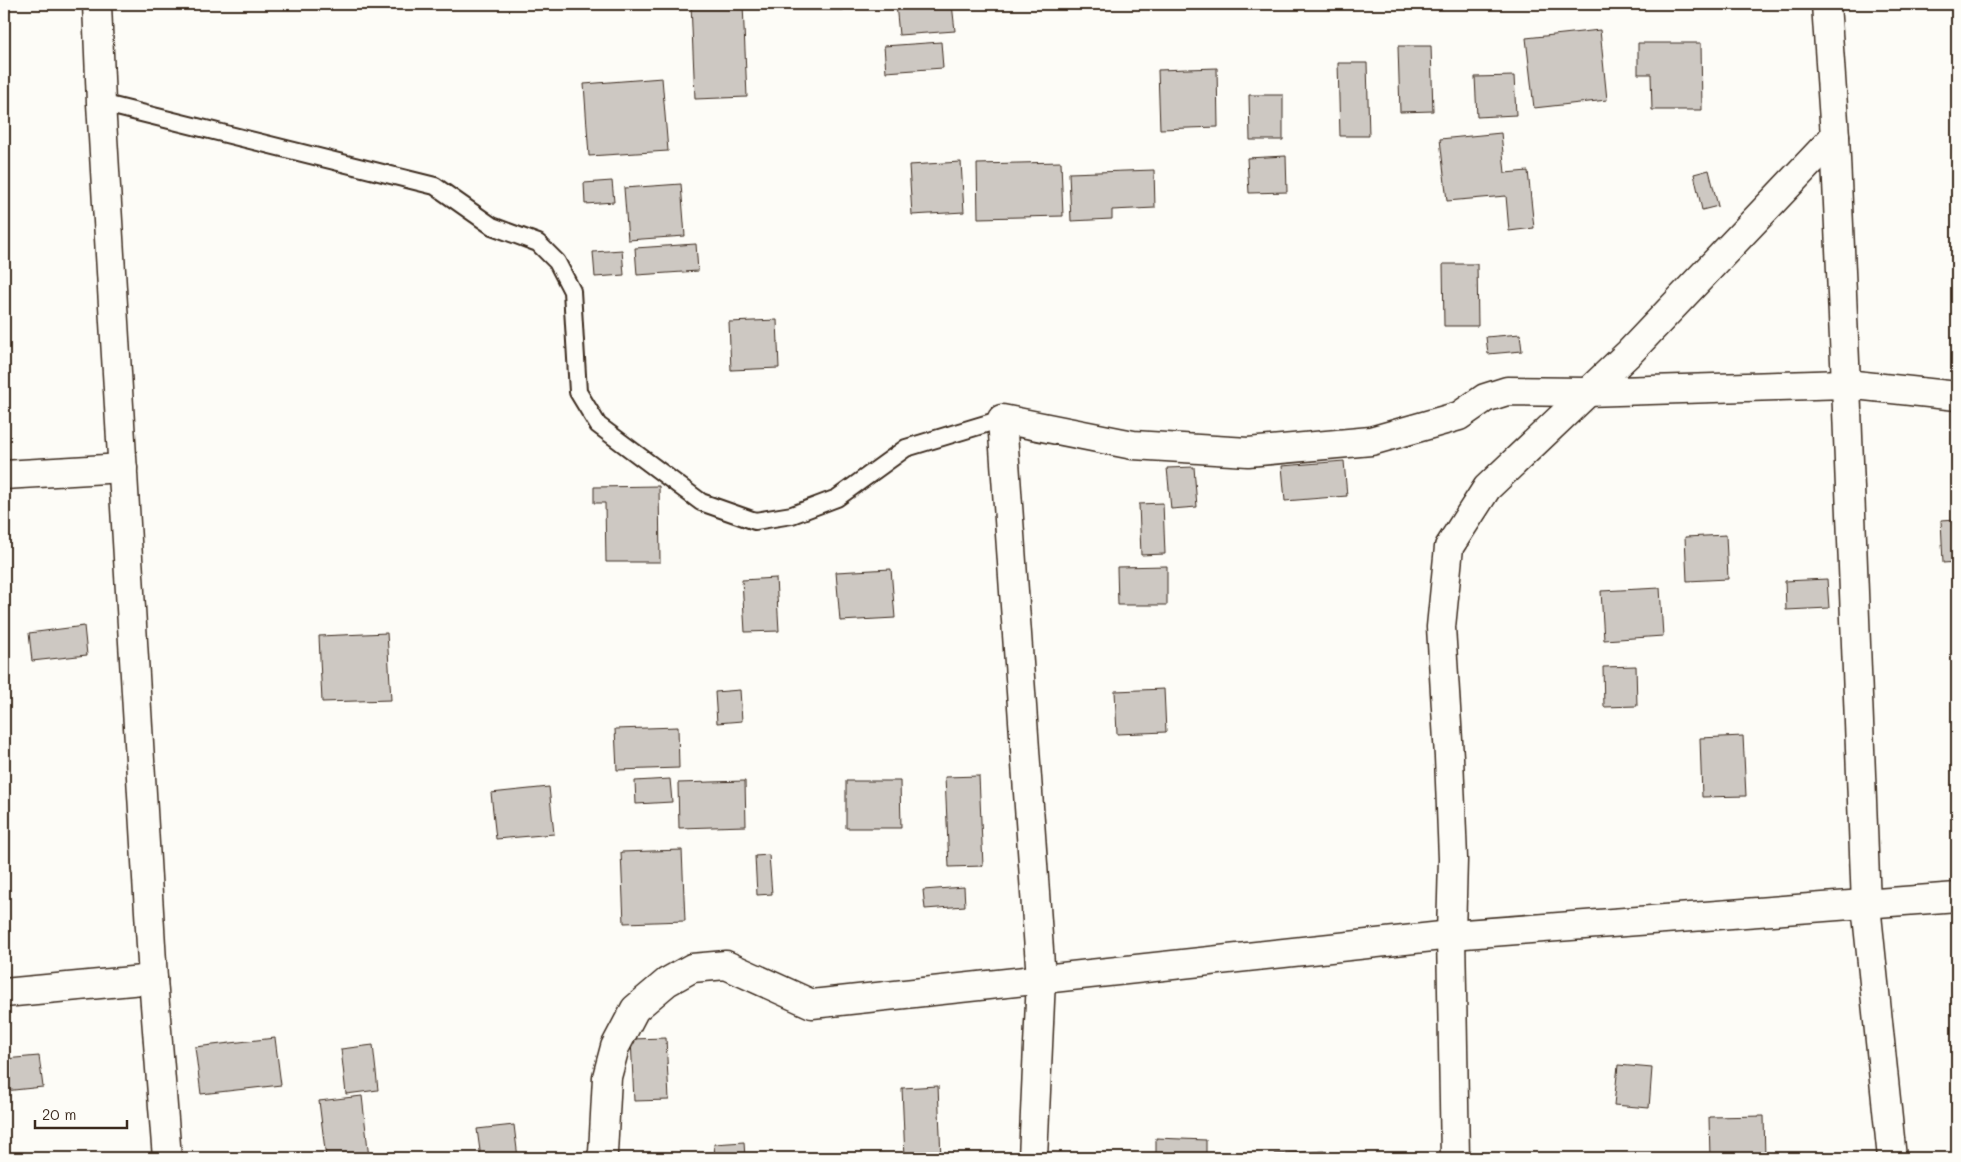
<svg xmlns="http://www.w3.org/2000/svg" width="1961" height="1162" viewBox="0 0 1961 1162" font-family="Mali,sans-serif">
	<rect width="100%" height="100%" fill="#fdfcf7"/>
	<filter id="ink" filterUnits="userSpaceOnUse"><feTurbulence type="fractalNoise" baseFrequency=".02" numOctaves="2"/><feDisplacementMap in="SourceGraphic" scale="10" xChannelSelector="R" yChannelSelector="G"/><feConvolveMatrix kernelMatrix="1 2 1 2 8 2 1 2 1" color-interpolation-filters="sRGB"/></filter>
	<g filter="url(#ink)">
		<g fill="#cdc8c2" stroke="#3b2a1e">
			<polygon points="642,4 676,4 642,7"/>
			<polygon points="691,4 743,4 747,97 695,99"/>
			<rect x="781" y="4" width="62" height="6"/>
			<polygon points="896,4 952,4 955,31 899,35"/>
			<polygon points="1600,30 1607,100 1534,108 1526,38"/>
			<polygon points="941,42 943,68 886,72 884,46"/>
			<polygon points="1638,43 1701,43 1702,110 1652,110 1651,74 1638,74"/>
			<polygon points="1398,46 1431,46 1433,111 1400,112"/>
			<polygon points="1338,63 1367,63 1369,136 1340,136"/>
			<polygon points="1217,68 1218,127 1160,129 1158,70"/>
			<polygon points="1514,76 1516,115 1477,117 1475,77"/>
			<polygon points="662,78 668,151 589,156 584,84"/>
			<polygon points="1249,95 1283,95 1283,140 1250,140"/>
			<polygon points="1501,133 1505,173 1528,171 1534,228 1509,231 1506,196 1447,201 1440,139"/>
			<polygon points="1286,156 1287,192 1249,193 1247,158"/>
			<polygon points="961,162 964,212 912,215 909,165"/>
			<polygon points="1061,162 1063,216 978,218 977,164"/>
			<polygon points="1154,170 1155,208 1112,210 1112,219 1071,221 1069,173"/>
			<polygon points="1709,170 1718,206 1702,210 1694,174"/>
			<polygon points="612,181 614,202 585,204 584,183"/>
			<polygon points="681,184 685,236 628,240 624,188"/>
			<polygon points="696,244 698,271 637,275 635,248"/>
			<polygon points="622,250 624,275 595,277 593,252"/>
			<polygon points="1443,264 1477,264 1478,326 1444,326"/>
			<polygon points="777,320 779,368 731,370 729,322"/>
			<polygon points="1520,334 1522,351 1488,354 1486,337"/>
			<polygon points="1344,461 1347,496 1285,501 1282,466"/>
			<polygon points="1194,467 1197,507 1171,509 1167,468"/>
			<polygon points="659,486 660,562 606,562 605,503 594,503 594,487"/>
			<polygon points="1163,503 1165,554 1141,555 1139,504"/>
			<polygon points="1957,519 1957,562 1943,563 1941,520"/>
			<polygon points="1726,535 1728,579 1687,581 1685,537"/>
			<polygon points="1167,566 1167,605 1118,605 1117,567"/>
			<polygon points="891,569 895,618 840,621 836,572"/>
			<polygon points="776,578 779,631 745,632 742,580"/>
			<polygon points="1827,579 1829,608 1786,610 1785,581"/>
			<polygon points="1660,588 1663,636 1604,640 1601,591"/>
			<polygon points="84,626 87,655 32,661 29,633"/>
			<polygon points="387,633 391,700 322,702 319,636"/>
			<polygon points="1636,666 1637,706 1604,707 1603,667"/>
			<polygon points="1164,689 1166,732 1117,734 1115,691"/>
			<polygon points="740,690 742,721 717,723 715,692"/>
			<polygon points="678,727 679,768 617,770 615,729"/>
			<polygon points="1743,736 1746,796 1702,797 1700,738"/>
			<polygon points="979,776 983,866 949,867 945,777"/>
			<polygon points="670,779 672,802 636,804 635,781"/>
			<polygon points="745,781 746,826 679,828 678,783"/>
			<polygon points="846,781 900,781 901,828 846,828"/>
			<polygon points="549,787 554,834 496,839 491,793"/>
			<polygon points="682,850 685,921 624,923 621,852"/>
			<polygon points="769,855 772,894 757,895 755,856"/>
			<polygon points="964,887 965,906 925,909 923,890"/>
			<polygon points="275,1038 281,1085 201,1094 195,1047"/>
			<polygon points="666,1038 669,1100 634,1101 631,1039"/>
			<polygon points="373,1045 378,1090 346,1094 341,1049"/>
			<polygon points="39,1056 43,1087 4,1091 4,1059"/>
			<polygon points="1618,1065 1652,1068 1649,1108 1614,1105"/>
			<polygon points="938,1086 941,1158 905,1158 902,1088"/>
			<polygon points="362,1096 369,1158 326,1158 319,1101"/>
			<polygon points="1764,1116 1765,1158 1710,1158 1709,1117"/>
			<polygon points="514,1125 518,1158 481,1158 477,1129"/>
			<polygon points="1156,1138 1206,1140 1206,1158 1156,1158"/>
			<polygon points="744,1142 745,1158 715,1158 714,1144"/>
			<polygon points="1326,1151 1326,1158 1275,1158 1275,1154"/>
		</g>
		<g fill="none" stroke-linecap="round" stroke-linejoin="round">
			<defs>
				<polyline id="lane" points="101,103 435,186 492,226 538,243 557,262 572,291 578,392 598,425 701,502 755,521 792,515 837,498 906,448 1002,419"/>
				<g id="street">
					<polyline points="97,4 101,103 153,979 167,1158"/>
					<polyline points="1826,4 1835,136 1846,384 1866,905 1892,1158"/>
					<polyline points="4,475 123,468"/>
					<polyline points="4,993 153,979"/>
					<polyline points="601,1158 603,1153 607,1077 615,1047 635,1009 667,982 692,968 726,965 812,1004 1451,935 1957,897"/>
					<polyline points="1033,1158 1041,979 1002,419 1133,445 1248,452 1371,441 1459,416 1485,398 1507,391 1586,392 1846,384 1957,396"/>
					<polyline points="1455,1158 1451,935 1453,859 1449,757 1441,627 1449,547 1487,488 1629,353 1835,136"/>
				</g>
			</defs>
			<use href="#lane" stroke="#3b2a1e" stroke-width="20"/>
			<use href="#street" stroke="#3b2a1e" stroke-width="31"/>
			<use href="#lane" stroke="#fdfcf7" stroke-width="16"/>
			<use href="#street" stroke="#fdfcf7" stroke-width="28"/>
		</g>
	</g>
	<rect width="1961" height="1162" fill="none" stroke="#fdfcf7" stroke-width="20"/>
	<rect x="10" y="10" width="1941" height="1142" fill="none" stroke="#3b2a1e" stroke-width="2" filter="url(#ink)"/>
	<path d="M35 1120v8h92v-8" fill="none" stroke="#3b2a1e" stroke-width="2.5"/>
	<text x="42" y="1120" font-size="15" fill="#3b2a1e" stroke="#fdfcf7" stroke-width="4" paint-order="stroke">20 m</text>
</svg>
